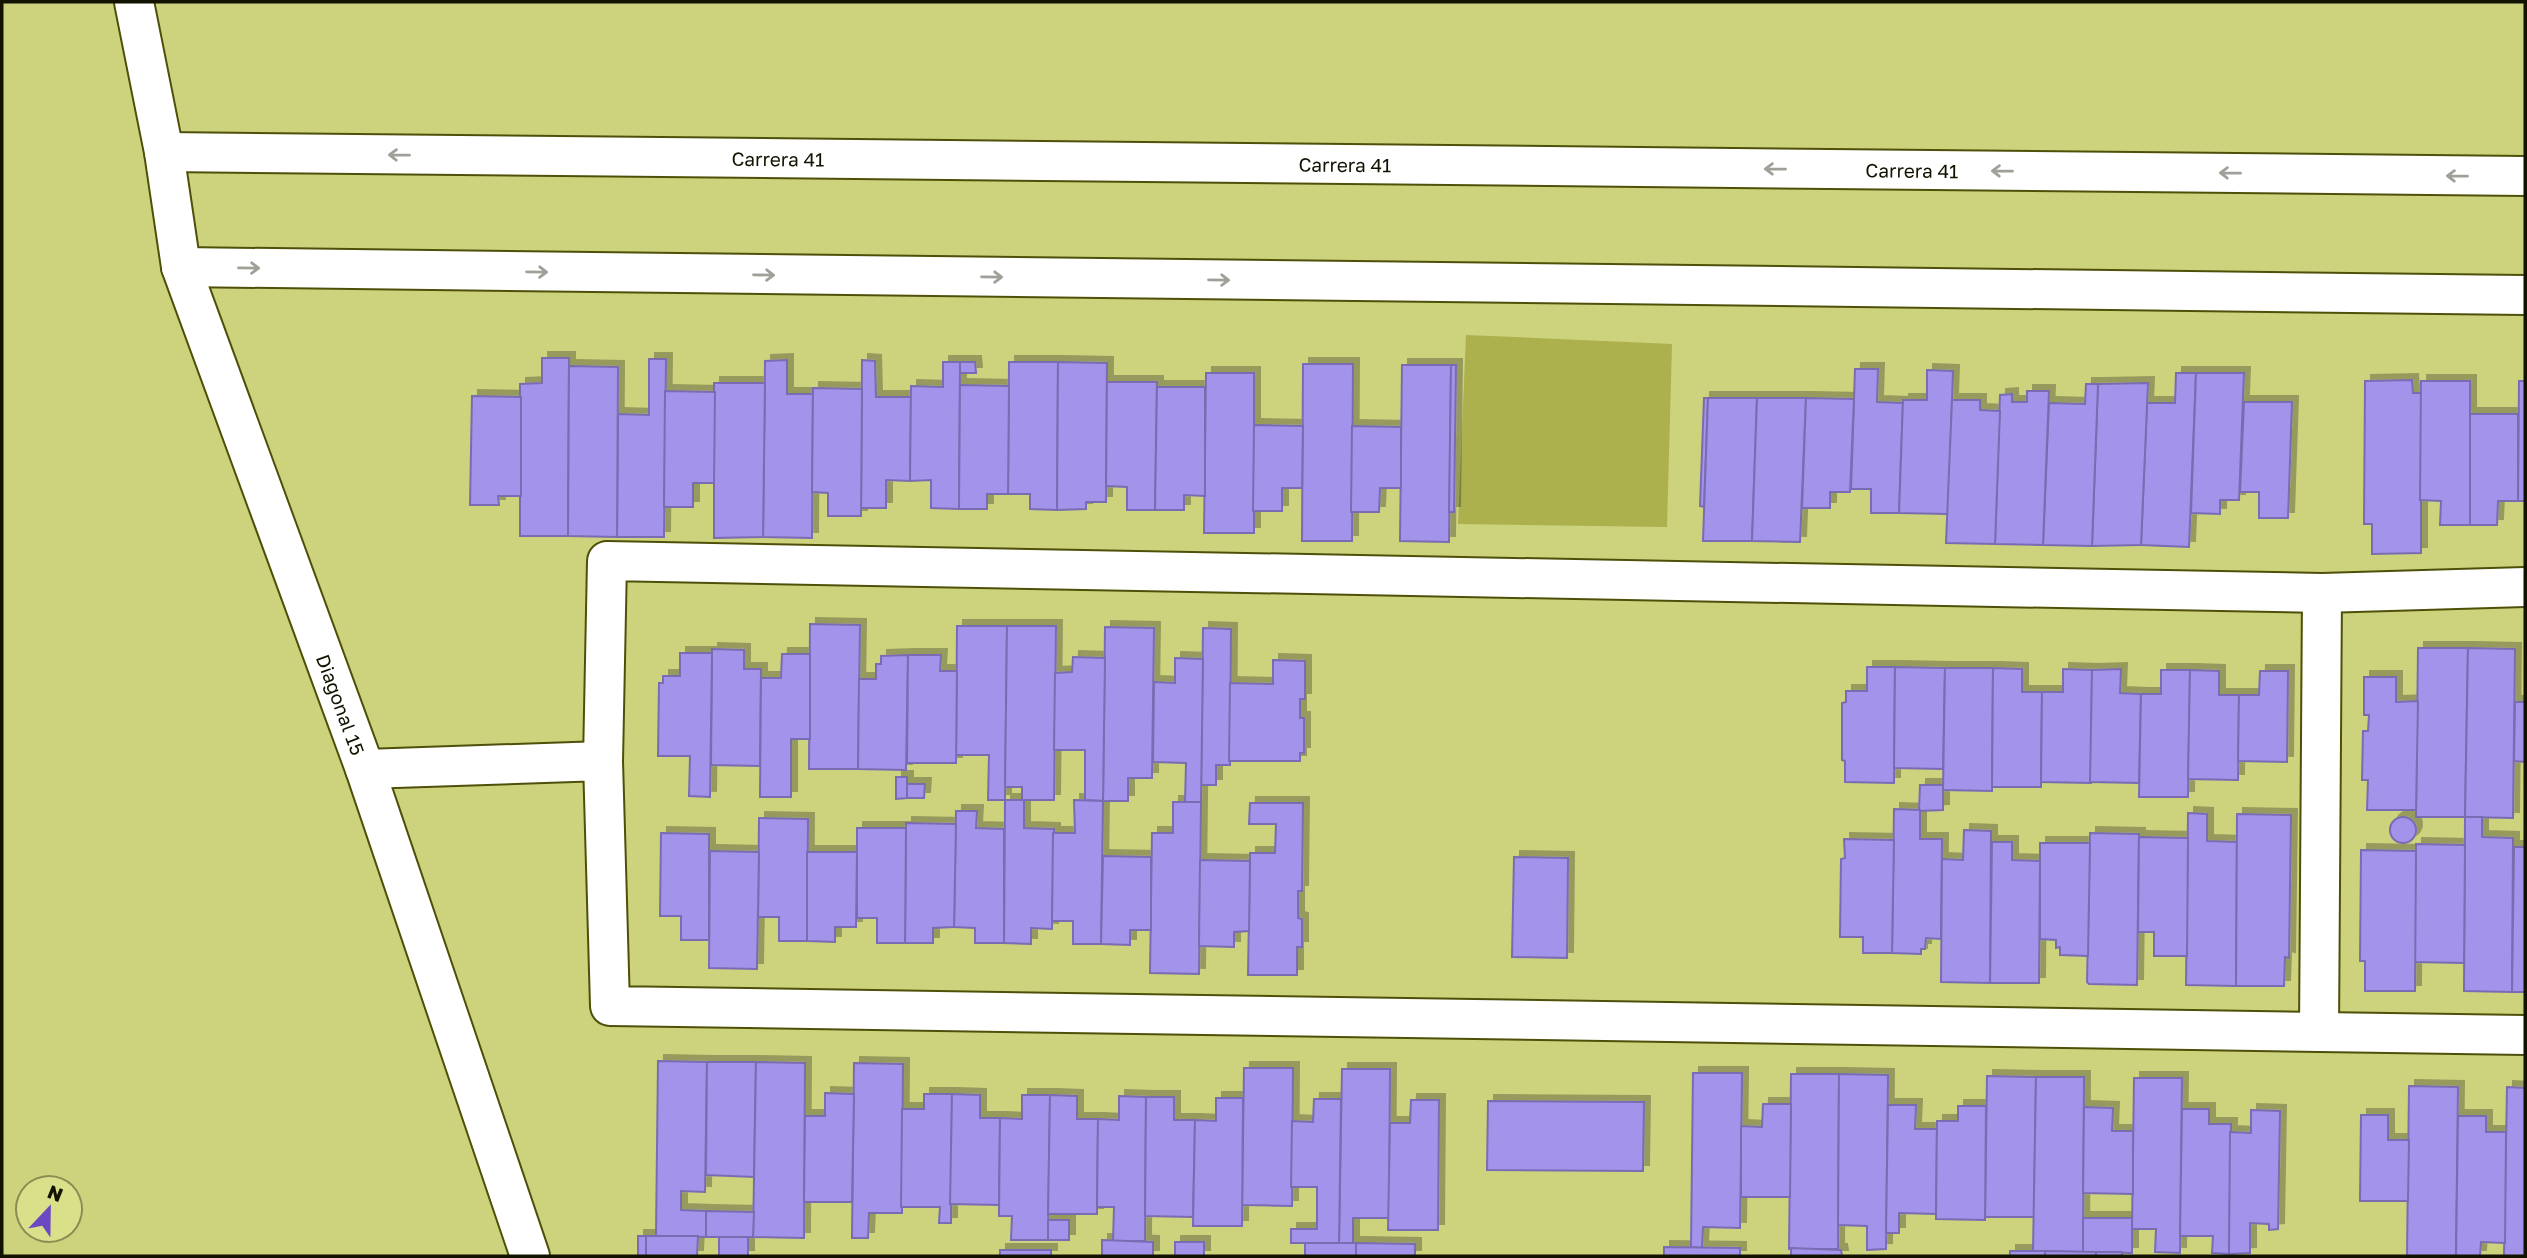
<svg xmlns="http://www.w3.org/2000/svg" width="2527" height="1258" viewBox="0 0 2527 1258" font-family="'Golos Text',sans-serif">
	<defs>
		<filter id="shadow"><feDropShadow dx="6" dy="-6" stdDeviation="0" flood-color="#0004"/></filter>
	</defs>
	<rect width="100%" height="100%" fill="#cdd27d"/>
	<polygon fill="#acb04d" points="1466,335 1672,344 1667,527 1458,524"/>
	<g fill="#a393ea" stroke="#7a6cb3" stroke-width="2" filter="url(#shadow)">
		<polygon points="542,358 569,358 568,536 520,536 520,384 542,383"/>
		<polygon points="649,359 666,359 664,537 617,537 618,414 649,415"/>
		<polygon points="787,360 787,394 813,394 812,538 763,537 765,361"/>
		<polygon points="862,360 875,361 876,397 911,397 910,481 886,480 886,508 861,508"/>
		<polygon points="943,362 960,362 959,509 931,508 931,480 910,481 911,386 943,387"/>
		<polygon points="960,362 975,362 976,373 960,373"/>
		<polygon points="1009,362 1058,362 1057,510 1030,509 1030,494 1008,494"/>
		<polygon points="1058,362 1107,363 1106,502 1086,502 1086,509 1057,510"/>
		<polygon points="1303,364 1353,364 1352,541 1302,541"/>
		<polygon points="1402,365 1451,365 1449,542 1400,541"/>
		<polygon points="1451,365 1456,365 1454,512 1449,512"/>
		<polygon points="569,366 618,367 617,537 568,536"/>
		<polygon points="1855,369 1878,369 1877,402 1903,403 1899,513 1871,513 1871,489 1851,489"/>
		<polygon points="1927,370 1953,371 1948,514 1899,513 1903,400 1927,400"/>
		<polygon points="1206,373 1254,373 1254,533 1204,533"/>
		<polygon points="2176,373 2196,373 2189,547 2141,545 2147,403 2175,403"/>
		<polygon points="2196,373 2244,373 2239,500 2220,500 2220,514 2191,513"/>
		<polygon points="2412,380 2413,393 2421,393 2421,553 2372,554 2372,524 2364,524 2365,381"/>
		<polygon points="2421,381 2470,381 2470,525 2440,525 2441,501 2420,500"/>
		<polygon points="2519,381 2525,381 2525,501 2518,501"/>
		<polygon points="1107,382 1157,382 1155,510 1127,510 1127,487 1106,486"/>
		<polygon points="714,383 765,383 763,537 714,538"/>
		<polygon points="2148,383 2141,545 2092,546 2098,384"/>
		<polygon points="2086,384 2098,384 2092,546 2043,545 2049,403 2085,404"/>
		<polygon points="960,385 1009,386 1008,494 987,494 987,509 959,509"/>
		<polygon points="1157,387 1205,387 1205,496 1184,495 1184,510 1155,510"/>
		<polygon points="813,388 862,389 861,516 828,516 828,493 812,492"/>
		<polygon points="665,391 715,392 714,483 693,483 693,507 664,507"/>
		<polygon points="2027,391 2049,391 2043,545 1995,544 2000,395 2012,394 2012,402 2027,402"/>
		<polygon points="472,396 521,397 521,496 498,496 499,505 470,505"/>
		<polygon points="1704,398 1708,398 1704,507 1700,506"/>
		<polygon points="1708,398 1757,398 1752,541 1703,541"/>
		<polygon points="1757,398 1806,398 1800,542 1752,541"/>
		<polygon points="1806,398 1854,399 1850,492 1830,492 1830,508 1802,508"/>
		<polygon points="1952,400 1980,400 1980,410 2000,411 1995,544 1946,543"/>
		<polygon points="2244,402 2292,402 2288,518 2259,518 2259,492 2240,492"/>
		<polygon points="2470,414 2518,414 2518,501 2498,501 2497,525 2470,525"/>
		<polygon points="1254,425 1303,426 1302,488 1282,488 1282,511 1253,511"/>
		<polygon points="1352,426 1401,427 1401,488 1380,488 1379,512 1351,512"/>
		<polygon points="810,624 860,625 858,769 809,769"/>
		<polygon points="957,626 1007,626 1005,800 988,800 989,755 956,755"/>
		<polygon points="1007,626 1056,626 1054,800 1022,800 1022,787 1005,787"/>
		<polygon points="1105,627 1154,628 1152,778 1128,778 1128,801 1103,801"/>
		<polygon points="1203,628 1231,629 1230,765 1216,765 1216,785 1201,785"/>
		<polygon points="2418,648 2468,648 2465,817 2416,817"/>
		<polygon points="2468,648 2515,649 2513,818 2465,817"/>
		<polygon points="712,649 744,650 744,669 761,669 760,766 711,765"/>
		<polygon points="680,653 712,653 710,797 689,796 690,756 658,756 659,683 663,683 663,676 680,676"/>
		<polygon points="782,654 810,654 810,739 791,739 791,797 760,797 761,678 781,678"/>
		<polygon points="908,655 906,770 858,769 859,679 876,679 876,664 881,664 881,656"/>
		<polygon points="908,655 941,655 940,671 957,671 956,763 907,763"/>
		<polygon points="1073,657 1105,658 1103,801 1085,800 1085,750 1054,750 1055,673 1072,672"/>
		<polygon points="1175,658 1203,659 1201,802 1185,802 1186,763 1153,762 1154,682 1175,683"/>
		<polygon points="1273,660 1305,661 1305,699 1300,699 1300,718 1304,718 1304,753 1300,753 1300,761 1229,761 1230,683 1273,684"/>
		<polygon points="1867,667 1895,667 1894,783 1845,782 1845,761 1842,760 1842,703 1846,702 1846,691 1867,691"/>
		<polygon points="1895,667 1945,668 1943,769 1894,768"/>
		<polygon points="1945,668 1993,668 1992,791 1943,790"/>
		<polygon points="1993,668 2022,669 2022,692 2042,692 2041,787 1992,787"/>
		<polygon points="2063,669 2092,670 2091,783 2041,782 2042,692 2063,692"/>
		<polygon points="2121,669 2120,693 2141,694 2139,783 2090,782 2092,670"/>
		<polygon points="2161,670 2190,670 2188,797 2139,797 2141,694 2161,694"/>
		<polygon points="2190,670 2219,671 2219,695 2239,695 2238,780 2188,779"/>
		<polygon points="2260,671 2288,671 2287,762 2238,761 2239,695 2259,695"/>
		<polygon points="2364,677 2396,677 2396,702 2418,701 2416,810 2367,810 2368,780 2362,780 2363,731 2368,731 2369,715 2364,715"/>
		<polygon points="2515,702 2525,702 2525,762 2514,761"/>
		<polygon points="896,777 907,777 907,798 896,799"/>
		<polygon points="907,784 925,784 924,798 907,798"/>
		<polygon points="1920,785 1943,785 1943,810 1919,811"/>
		<polygon points="1005,800 1024,800 1024,828 1054,829 1052,929 1031,928 1031,944 1004,943"/>
		<polygon points="1074,800 1103,801 1101,944 1073,944 1073,921 1052,921 1053,833 1075,833"/>
		<polygon points="1173,802 1201,802 1199,974 1150,973 1152,833 1173,833"/>
		<polygon points="1250,803 1303,803 1302,891 1298,891 1298,918 1302,919 1302,947 1297,947 1297,975 1248,975 1250,853 1275,853 1276,824 1249,824"/>
		<polygon points="1894,809 1920,810 1920,839 1942,839 1941,939 1926,938 1925,949 1921,949 1921,954 1892,953"/>
		<polygon points="956,811 977,811 976,828 1004,829 1004,943 975,943 975,928 954,927"/>
		<polygon points="2188,813 2207,814 2207,841 2237,842 2236,986 2186,985"/>
		<polygon points="2237,814 2291,815 2289,958 2285,957 2284,986 2236,986"/>
		<polygon points="2465,817 2482,817 2482,837 2513,838 2512,992 2464,991"/>
		<circle cx="2403" cy="830" r="13"/>
		<polygon points="759,818 808,819 807,941 779,941 779,917 758,917"/>
		<polygon points="906,823 956,824 954,927 933,928 933,943 905,943"/>
		<polygon points="857,828 906,828 905,943 877,943 877,918 857,918"/>
		<polygon points="1964,830 1991,831 1990,983 1941,982 1942,859 1963,860"/>
		<polygon points="661,833 709,834 709,940 681,940 681,916 660,916"/>
		<polygon points="2090,833 2139,834 2137,985 2089,984 2087,982"/>
		<polygon points="2139,837 2188,838 2187,956 2154,956 2154,932 2138,932"/>
		<polygon points="1844,839 1894,840 1892,953 1863,953 1863,937 1840,937 1841,859 1845,858"/>
		<polygon points="1992,842 2012,842 2012,860 2040,861 2039,983 1990,983"/>
		<polygon points="2040,843 2090,843 2088,956 2060,955 2060,947 2056,948 2056,940 2040,939"/>
		<polygon points="2416,844 2465,845 2464,963 2414,962"/>
		<polygon points="2514,847 2525,847 2525,992 2512,992"/>
		<polygon points="2361,850 2416,851 2415,991 2365,991 2365,961 2360,961"/>
		<polygon points="710,851 759,852 757,969 709,968"/>
		<polygon points="807,852 857,852 856,927 835,927 835,942 807,941"/>
		<polygon points="1103,856 1151,857 1151,930 1130,930 1130,945 1101,944"/>
		<polygon points="1514,857 1568,858 1567,958 1512,957"/>
		<polygon points="1200,860 1250,861 1249,931 1234,932 1234,947 1199,946"/>
		<polygon points="658,1061 707,1062 705,1192 681,1191 681,1210 706,1211 706,1237 656,1236"/>
		<polygon points="707,1062 756,1062 754,1177 706,1175"/>
		<polygon points="756,1062 805,1063 804,1238 753,1237"/>
		<polygon points="854,1063 903,1064 902,1213 869,1213 868,1238 852,1238"/>
		<polygon points="1244,1068 1293,1068 1292,1206 1242,1205"/>
		<polygon points="1342,1069 1390,1069 1389,1218 1353,1218 1353,1244 1339,1243"/>
		<polygon points="1693,1073 1742,1073 1742,1078 1740,1228 1703,1227 1702,1248 1691,1247"/>
		<polygon points="1791,1074 1839,1074 1838,1249 1789,1249"/>
		<polygon points="1839,1074 1888,1075 1886,1249 1867,1250 1867,1226 1838,1225"/>
		<polygon points="1987,1076 2036,1077 2034,1217 1985,1217"/>
		<polygon points="2036,1077 2084,1077 2083,1252 2033,1251"/>
		<polygon points="2134,1078 2182,1078 2180,1253 2155,1252 2156,1229 2132,1229"/>
		<polygon points="2409,1086 2458,1087 2456,1256 2407,1256"/>
		<polygon points="2507,1087 2525,1088 2525,1256 2504,1256"/>
		<polygon points="825,1093 854,1094 852,1202 804,1202 805,1116 825,1116"/>
		<polygon points="924,1094 952,1094 951,1223 939,1223 940,1207 901,1207 902,1109 924,1109"/>
		<polygon points="952,1094 980,1095 980,1118 1000,1118 999,1205 950,1204"/>
		<polygon points="1022,1095 1050,1095 1048,1240 1011,1240 1012,1216 999,1216 1000,1118 1022,1119"/>
		<polygon points="1050,1095 1077,1096 1077,1119 1098,1119 1097,1214 1048,1214"/>
		<polygon points="1119,1096 1146,1097 1145,1241 1113,1241 1114,1207 1097,1207 1098,1119 1119,1120"/>
		<polygon points="1146,1097 1174,1097 1174,1120 1195,1120 1193,1217 1145,1216"/>
		<polygon points="1216,1098 1243,1098 1242,1226 1193,1226 1195,1120 1216,1121"/>
		<polygon points="1314,1099 1341,1099 1339,1243 1291,1243 1291,1229 1317,1229 1317,1187 1291,1187 1292,1121 1313,1122"/>
		<polygon points="1411,1100 1439,1100 1438,1230 1388,1230 1390,1123 1410,1123"/>
		<polygon points="1488,1101 1644,1102 1643,1171 1487,1170"/>
		<polygon points="1763,1104 1791,1104 1790,1197 1741,1197 1741,1126 1762,1127"/>
		<polygon points="1888,1105 1916,1105 1915,1129 1937,1129 1936,1214 1899,1213 1899,1233 1886,1233"/>
		<polygon points="1958,1106 1986,1106 1985,1220 1936,1219 1937,1121 1958,1121"/>
		<polygon points="2084,1107 2113,1108 2112,1131 2133,1131 2133,1194 2083,1193"/>
		<polygon points="2182,1109 2209,1109 2209,1124 2231,1124 2229,1254 2212,1253 2213,1236 2180,1236"/>
		<polygon points="2251,1110 2280,1111 2278,1229 2269,1230 2269,1224 2250,1223 2250,1253 2229,1254 2230,1132 2251,1133"/>
		<polygon points="2361,1115 2388,1115 2388,1140 2409,1140 2408,1201 2360,1201"/>
		<polygon points="2458,1116 2486,1116 2486,1132 2506,1132 2505,1243 2481,1242 2480,1256 2456,1256"/>
		<polygon points="706,1211 754,1212 753,1237 706,1237"/>
		<polygon points="2083,1218 2132,1218 2132,1253 2083,1252"/>
		<rect x="1048" y="1220" width="21" height="20"/>
		<rect x="638" y="1236" width="8" height="20"/>
		<polygon points="646,1236 698,1236 697,1256 646,1256"/>
		<rect x="719" y="1237" width="29" height="19"/>
		<polygon points="1102,1240 1153,1242 1153,1256 1102,1256"/>
		<rect x="1175" y="1242" width="29" height="14"/>
		<rect x="1305" y="1243" width="51" height="13"/>
		<polygon points="1356,1243 1415,1244 1415,1256 1356,1256"/>
		<polygon points="1664,1247 1740,1248 1740,1256 1664,1256"/>
		<polygon points="1791,1248 1841,1250 1842,1256 1791,1256"/>
		<rect x="1000" y="1250" width="51" height="6"/>
		<rect x="2010" y="1251" width="35" height="5"/>
		<polygon points="2045,1251 2096,1252 2096,1256 2045,1256"/>
		<rect x="2096" y="1252" width="26" height="4"/>
	</g>
	<g fill="none" stroke-linecap="round" stroke-linejoin="round">
		<defs>
			<g id="minor">
				<path id="s1" d="M134,2L164,152L181,267L365,769L530,1256"/>
				<path id="s2" d="M164,152L2525,176"/>
				<polyline points="181,267 2525,295"/>
				<polyline points="603,761 607,561 2322,593"/>
				<polyline points="365,769 603,761 610,1006 2525,1035"/>
				<polyline points="2319,1032 2322,593 2525,587"/>
			</g>
		</defs>
		<use href="#minor" stroke="#4e5009" stroke-width="42"/>
		<use href="#minor" stroke="#fff" stroke-width="38"/>
	</g>
	<defs><path id="oneway-shaft" d="M-6 0H5M1.5-3L5.5 0L1.5 3" fill="none" stroke-width="1.6" stroke-linecap="round" stroke-linejoin="round" transform="scale(1.75)"/></defs>
	<g stroke="#a0a099">
		<use href="#oneway-shaft" transform="translate(399 155) rotate(-179)"/>
		<use href="#oneway-shaft" transform="translate(1775 169) rotate(-179)"/>
		<use href="#oneway-shaft" transform="translate(2002 171) rotate(-179)"/>
		<use href="#oneway-shaft" transform="translate(2230 173) rotate(-179)"/>
		<use href="#oneway-shaft" transform="translate(2457 176) rotate(-179)"/>
		<use href="#oneway-shaft" transform="translate(249 268) rotate(1)"/>
		<use href="#oneway-shaft" transform="translate(537 272) rotate(1)"/>
		<use href="#oneway-shaft" transform="translate(764 275) rotate(1)"/>
		<use href="#oneway-shaft" transform="translate(992 277) rotate(1)"/>
		<use href="#oneway-shaft" transform="translate(1219 280) rotate(1)"/>
	</g>
	<g text-anchor="middle" dominant-baseline="central" stroke-width="7" stroke-linejoin="round" paint-order="stroke">
		<g font-size="19" fill="#121200" stroke="#dadf8a">
			<text stroke="none"><textPath href="#s2" startOffset="614">Carrera 41</textPath></text>
			<text stroke="none"><textPath href="#s2" startOffset="1181">Carrera 41</textPath></text>
			<text stroke="none"><textPath href="#s2" startOffset="1748">Carrera 41</textPath></text>
			<text stroke="none"><textPath href="#s1" startOffset="735">Diagonal 15</textPath></text>
		</g>
	</g>
	<rect width="2527" height="1258" fill="none" stroke="#121200" stroke-width="7"/>
	<g transform="translate(49 1209) rotate(22)"><circle r="33" fill="#dadf8a" stroke="#8a8d53" stroke-width="2"/>
	<path d="M0-5L12 26L0 18L-12 26Z" fill="#6a49c2"/>
	<text y="-10" font-size="19" font-weight="bold" text-anchor="middle" fill="#121200">N</text>
	</g>
</svg>
